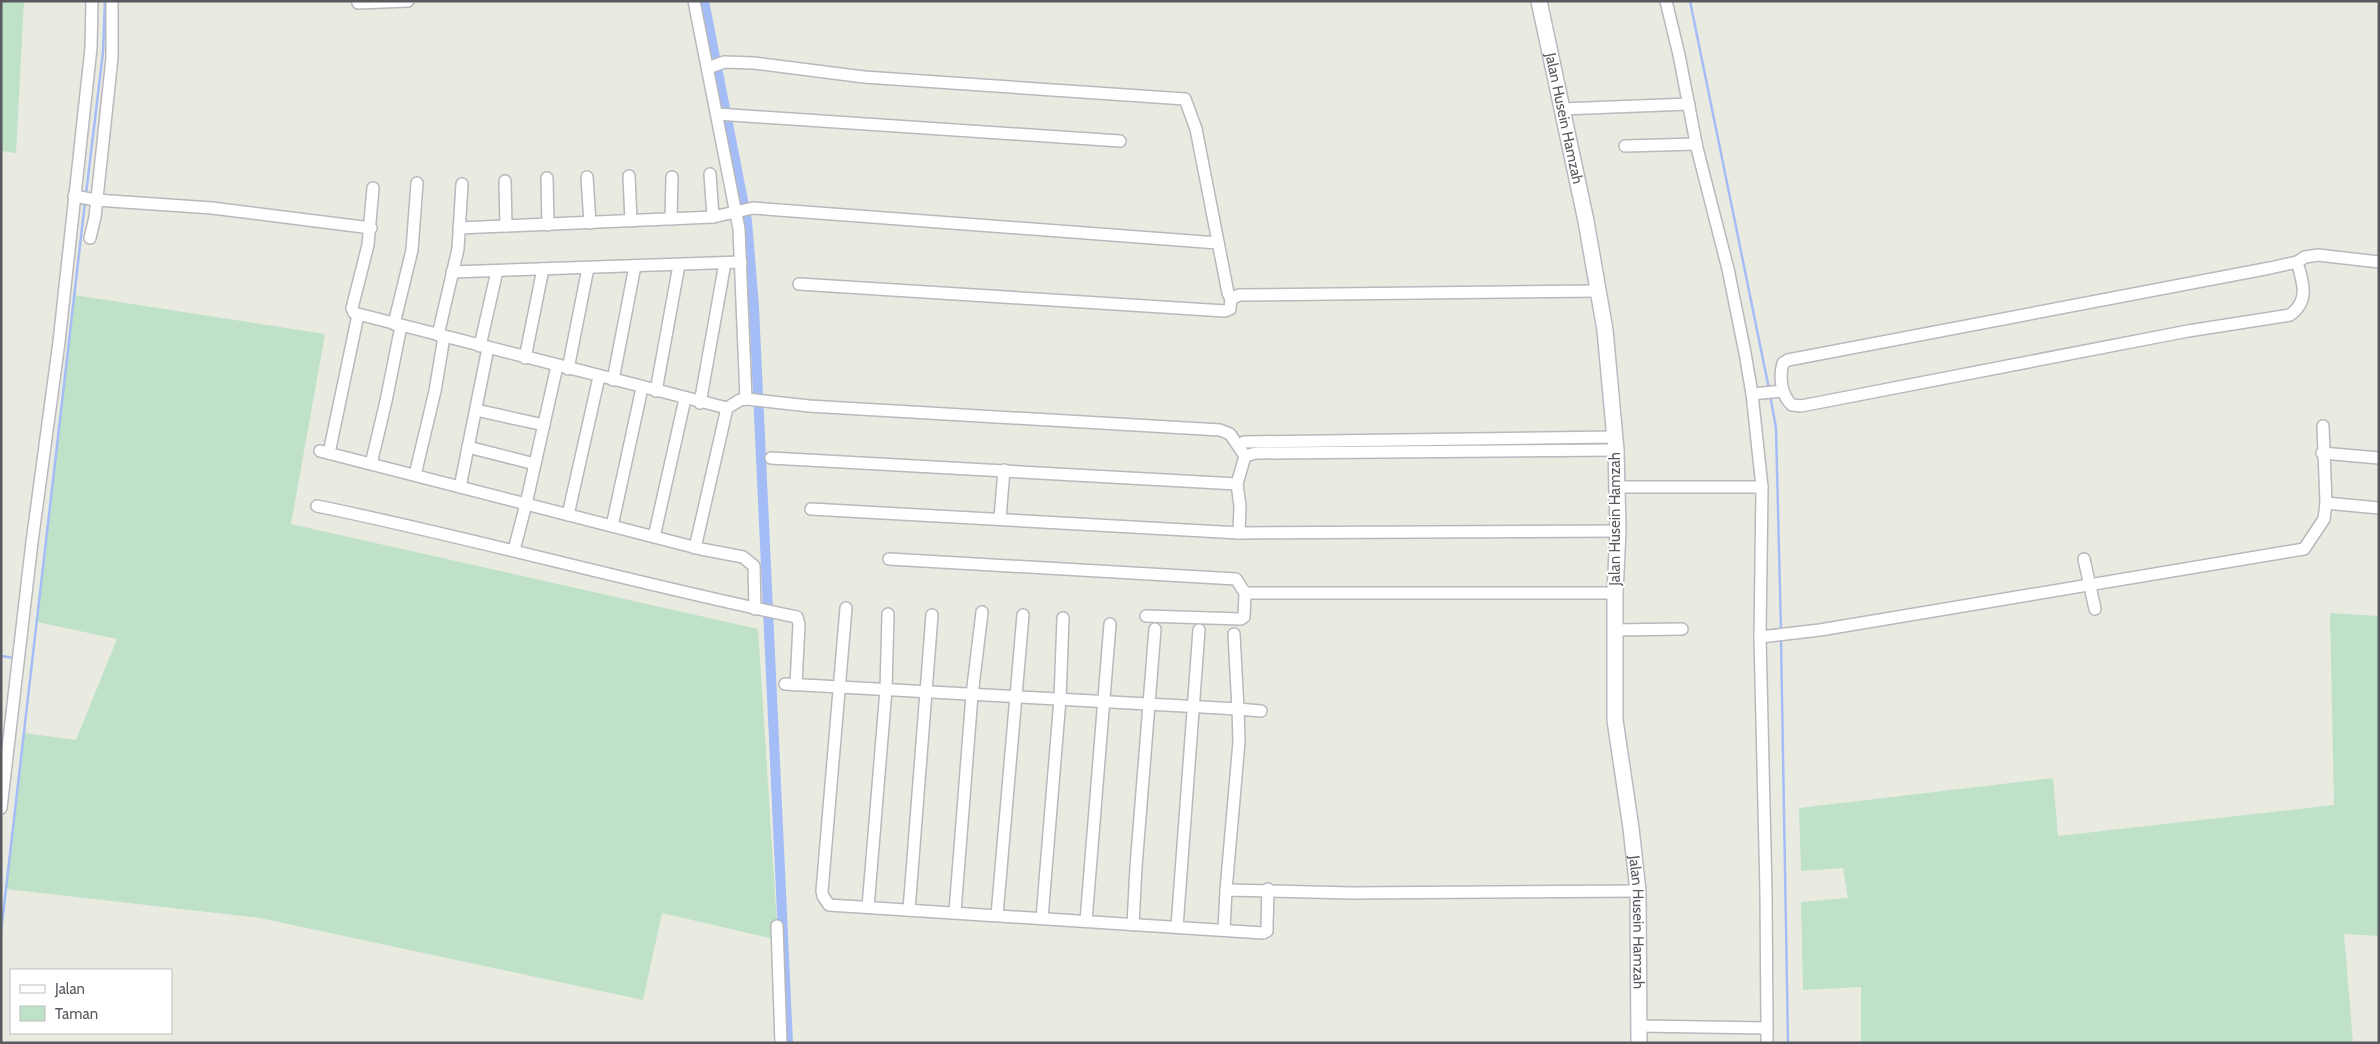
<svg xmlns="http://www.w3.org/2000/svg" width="2380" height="1044" viewBox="0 0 2380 1044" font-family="Cabin,sans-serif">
	<rect width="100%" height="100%" fill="#eaebe0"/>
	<g fill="#bee1c7">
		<polygon points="1,1 24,1 16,153 1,151"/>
		<polygon points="74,295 325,334 291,524 758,629 778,940 662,913 643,1000 260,918 6,889 24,733 76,740 117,639 37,622"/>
		<polygon points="2330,613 2379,616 2379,936 2344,934 2353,1043 1861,1043 1861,987 1803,990 1801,902 1848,898 1843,868 1801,871 1799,808 2053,778 2058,836 2334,805"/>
	</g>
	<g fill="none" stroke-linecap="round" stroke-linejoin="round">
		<g stroke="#a4bdf7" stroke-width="2.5">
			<polyline points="1690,1 1769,389"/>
			<polyline points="86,194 103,52 105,1"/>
			<polyline points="1770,395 1776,428 1781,631"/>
			<polyline points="1781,639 1788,1043"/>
			<polyline points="1,656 15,658"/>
			<polyline points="1,932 85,202"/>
		</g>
		<polyline stroke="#a4bdf7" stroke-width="10" points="704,1 747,221 754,307 788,1043"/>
		<defs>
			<g id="street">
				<polyline points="694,1 739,229 746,399"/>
				<polyline points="1666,1 1679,55 1697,148 1728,269 1745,353 1752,394 1762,487 1760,637 1766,892 1767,1028"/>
				<polyline points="358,3 408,1"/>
				<polyline points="708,68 724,62 754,63 864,77 1185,99 1196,129 1228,293 1231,299"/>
				<polyline points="1562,109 1689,104"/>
				<polyline points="717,114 1120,141"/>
				<polyline points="1625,146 1696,144"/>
				<polyline points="710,174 713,217"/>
				<polyline points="629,176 631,221"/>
				<polyline points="587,177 590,223"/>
				<polyline points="547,178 548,225"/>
				<polyline points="505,181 506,226"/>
				<polyline points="373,188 368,245 352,308 354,313 727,408"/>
				<polyline points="74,196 96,200 212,208 371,228"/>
				<polyline points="671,219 672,177"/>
				<polyline points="459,228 713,217 753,208 1218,243"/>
				<polyline points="90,238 95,217 112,58 112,1"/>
				<path d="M2297,262C2303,282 2310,301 2290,315L2188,331L1801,406L1792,405C1781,395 1779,377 1783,363L1788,360L2270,268L2297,262L2305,257L2318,255L2379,262"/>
				<polyline points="452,272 741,262"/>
				<polyline points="799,284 1225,311 1230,309 1231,299 1239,295 1599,291"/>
				<polyline points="394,324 412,250 417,183"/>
				<polyline points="438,335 458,249 462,184"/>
				<polyline points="480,346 497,271"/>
				<polyline points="525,358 543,269"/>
				<polyline points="568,369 588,268"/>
				<polyline points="613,380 635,266"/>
				<polyline points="656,391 679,265"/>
				<polyline points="1752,394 1782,391"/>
				<polyline points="700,403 725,263"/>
				<polyline points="476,410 544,425"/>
				<polyline points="1244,442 1615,437"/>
				<polyline points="468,447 535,464"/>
				<polyline points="320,451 701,549 743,557 754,566 755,609"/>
				<polyline points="329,453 358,315"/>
				<polyline points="2322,453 2379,458"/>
				<polyline points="771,458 1237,484"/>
				<polyline points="371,464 386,401 401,326"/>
				<polyline points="415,475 435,391 444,337"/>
				<polyline points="460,487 488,348"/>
				<polyline points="1616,487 1762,487"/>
				<polyline points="2326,503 2379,508"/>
				<path d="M317,506C478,539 636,584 797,617L799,624L796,685"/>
				<polyline points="811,509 1239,533 1240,506 1237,484 1245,456 1256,453 1616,450"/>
				<polyline points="568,515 599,377"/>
				<polyline points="1000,518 1004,470"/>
				<polyline points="612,526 642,388"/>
				<polyline points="1239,533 1618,531"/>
				<polyline points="654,537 685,399"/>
				<polyline points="695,548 727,408 740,400 747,399 809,406 1220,430 1230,434 1245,456"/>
				<polyline points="514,550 526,504 557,366"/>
				<polyline points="889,559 1236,579 1245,593 1244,617 1241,619 1146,616"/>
				<polyline points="2084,559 2095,609"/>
				<polyline points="1245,593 1615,593"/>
				<polyline points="846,608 822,891 823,896 829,905 1263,933 1267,931 1267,925 1268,889"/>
				<polyline points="1615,630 1682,629"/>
				<polyline points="1234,634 1238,709 1261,711"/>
				<polyline points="1760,637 1820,630 2304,549 2324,519 2326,503 2323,426"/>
				<polyline points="785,684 1238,709 1239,742 1226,890"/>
				<polyline points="1,808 32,542 59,342 91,48 92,1"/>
				<polyline points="868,907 886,690 888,614"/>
				<polyline points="909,910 932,615"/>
				<polyline points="955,912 972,695 982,612"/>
				<polyline points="997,915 1023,615"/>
				<polyline points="1042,918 1060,699 1063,618"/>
				<polyline points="1086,921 1110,624"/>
				<polyline points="1133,925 1136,867 1155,629"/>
				<polyline points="777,926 781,1043"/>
				<polyline points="1177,927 1199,630"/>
				<polyline points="1224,930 1226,890 1351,893 1638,891"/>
				<polyline points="1639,1026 1767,1028 1767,1043"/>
			</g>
			<g id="secondary">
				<path id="s1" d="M1539,1L1586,221L1605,330L1616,450L1618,531L1615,593V720L1631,828L1638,891L1639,1043"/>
			</g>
		</defs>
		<use href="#street" stroke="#b8b8be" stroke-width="14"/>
		<use href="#secondary" stroke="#b9bac1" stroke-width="18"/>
		<use href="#street" stroke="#fff" stroke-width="11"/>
		<use href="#secondary" stroke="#fff" stroke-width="15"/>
	</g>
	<g text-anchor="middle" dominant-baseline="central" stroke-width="4" stroke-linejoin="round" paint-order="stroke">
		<g font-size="15" fill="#595a60" stroke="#fff">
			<text stroke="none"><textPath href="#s1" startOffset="120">Jalan Husein Hamzah</textPath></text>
			<text transform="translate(1615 519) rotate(-90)">Jalan Husein Hamzah</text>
			<text stroke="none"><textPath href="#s1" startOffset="930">Jalan Husein Hamzah</textPath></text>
		</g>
	</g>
	<rect width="2380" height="1044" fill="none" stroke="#595a60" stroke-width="5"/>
	<rect x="10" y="969" width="162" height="65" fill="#ffffff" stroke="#bdbdbf"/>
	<rect x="20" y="985" width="25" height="8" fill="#ffffff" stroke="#bdbdbf"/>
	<text x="55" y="994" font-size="15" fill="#595a60">Jalan</text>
	<rect x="20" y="1006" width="25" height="15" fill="#bee1c7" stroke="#bdbdbf"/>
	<text x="55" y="1019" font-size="15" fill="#595a60">Taman</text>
</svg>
